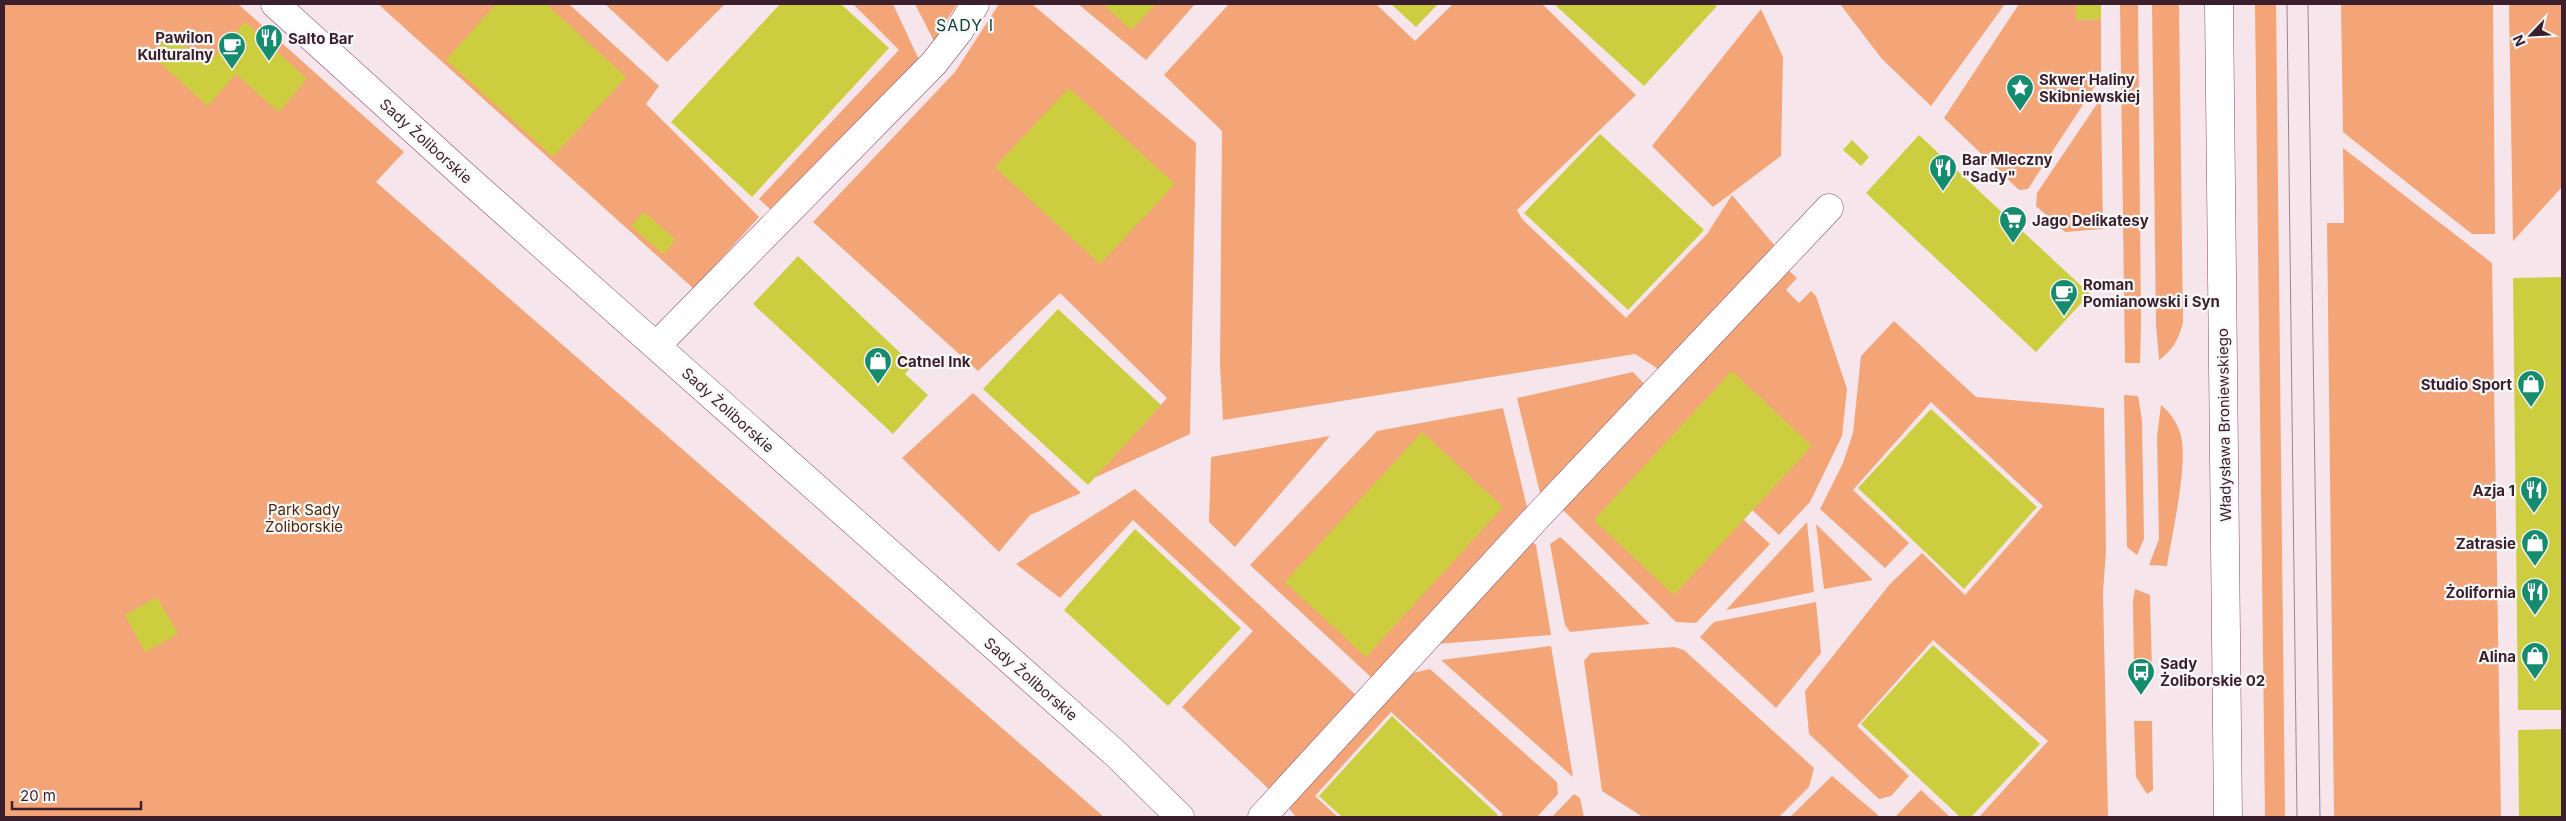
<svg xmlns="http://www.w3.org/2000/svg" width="2566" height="821" viewBox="0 0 2566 821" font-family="Inter,sans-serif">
	<rect width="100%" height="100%" fill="#f6e6ec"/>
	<g fill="#f3a578">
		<polygon points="4,4 238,4 404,152 376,182 1104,817 4,817"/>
		<polygon points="378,4 569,4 659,86 646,104 759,217 694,289"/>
		<polygon points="605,4 725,4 667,62"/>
		<polygon points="853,4 893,4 921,64 771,210 759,199 899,50"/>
		<polygon points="915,4 957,4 934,41"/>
		<polygon points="999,4 1032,4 1196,143 1190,434 1094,478 1167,398 1060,293 978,371 813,222 955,72"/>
		<polygon points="1078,4 1195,4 1146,60"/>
		<polygon points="1229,4 1376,4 1415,41 1453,4 1542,4 1636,95 1517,210 1522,219 1626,318 1707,234 1732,195 1775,246 1663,372 1635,354 1223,420 1220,366 1222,131 1164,75"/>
		<polygon points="1840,4 2005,4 1931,106 1882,59"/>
		<polygon points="2019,4 2076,4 2077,20 2101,19 2101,77 2028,189 2019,190 1944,118"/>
		<polygon points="2120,4 2138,4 2141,324 2140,363 2125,363"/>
		<path d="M2152,4H2179L2183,322C2179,339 2173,350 2159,360L2156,324Z"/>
		<polygon points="2255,4 2276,4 2285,817 2265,817"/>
		<polygon points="2341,4 2493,4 2495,234 2472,234 2343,132"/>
		<polygon points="2509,4 2562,4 2562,187 2513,241"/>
		<polygon points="1761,9 1783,57 1781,156 1713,207 1652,146"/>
		<polygon points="2101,98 2103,229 2065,232 2036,206 2037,193"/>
		<polygon points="2343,148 2492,263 2501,817 2334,817 2327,223 2344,223"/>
		<polygon points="1787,269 1797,278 1786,290 1799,303 1811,291 1816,296 1847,389 1842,436 1810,502 1779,535 1752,510 1744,520 1770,544 1696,623 1676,622 1562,509"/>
		<polygon points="1894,321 1976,397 2104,408 2106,551 2103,592 2108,817 1979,817 2048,741 1933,640 1857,726 1909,776 1891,796 1879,799 1809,734 1805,691 1890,584 1922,553 1965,595 2043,506 1931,402 1853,490 1909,543 1885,568 1820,509 1843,463 1853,433 1861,356"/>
		<polygon points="1633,372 1649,389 1542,501 1517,398"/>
		<polygon points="973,393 1081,493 1030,515 999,552 902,458"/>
		<polygon points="2124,395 2138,396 2142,420 2144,539 2137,555 2127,547"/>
		<path d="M2161,405C2171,413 2178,424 2181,436C2188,467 2172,533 2167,566L2149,565L2159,539L2157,437Z"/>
		<polygon points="1503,408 1527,507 1372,678 1250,565 1377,431"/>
		<polygon points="1330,436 1235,547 1209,522 1211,457"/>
		<polygon points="1135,489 1357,696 1272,792 1182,707 1253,631 1133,520 1060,598 1016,564"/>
		<polygon points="1807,522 1814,592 1726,610"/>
		<polygon points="1816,524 1873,580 1824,589"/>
		<polygon points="1560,537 1567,543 1650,624 1570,632 1565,625 1550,544"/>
		<polygon points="1531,541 1536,545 1551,635 1436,644"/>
		<polygon points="2135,589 2150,595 2152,671 2134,672 2133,601"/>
		<polygon points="1816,602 1821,653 1776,708 1700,637 1714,622"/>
		<polygon points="1551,646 1573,777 1441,660"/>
		<polygon points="1674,647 1684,650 1814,768 1809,787 1779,817 1643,817 1602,791 1584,661 1591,653"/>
		<polygon points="1430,669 1557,782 1558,794 1537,817 1500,817 1503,814 1391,712 1315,796 1338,817 1296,817 1288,807 1404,675"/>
		<polygon points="2134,721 2152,721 2153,790 2147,794 2136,777"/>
		<polygon points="1832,776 1878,815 1878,817 1790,817"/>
		<polygon points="1921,790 1950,817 1951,817 1895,817"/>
		<polygon points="1574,794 1580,798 1584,817 1552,817"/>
	</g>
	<g fill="#ccce3f">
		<polygon points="496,4 546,4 626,77 553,157 446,60"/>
		<polygon points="780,4 841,4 889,48 752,197 671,122"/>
		<polygon points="1103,4 1156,4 1131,30"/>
		<polygon points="1391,4 1438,4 1416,27"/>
		<polygon points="1554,4 1715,4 1717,6 1644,86"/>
		<polygon points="2076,4 2101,4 2101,19 2076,20"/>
		<polygon points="245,22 307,79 279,112 236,74 208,106 151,55 170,33 207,65"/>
		<polygon points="1069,88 1175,184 1100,264 995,167"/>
		<polygon points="1600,134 1704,230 1628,310 1524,213"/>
		<polygon points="1919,135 2090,294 2036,352 1866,193"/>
		<polygon points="1852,140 1869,157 1861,166 1843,150"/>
		<polygon points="644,212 676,240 663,254 631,226"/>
		<polygon points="798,256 913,365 905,374 928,395 893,434 753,304"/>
		<polygon points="2562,277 2562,710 2518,710 2513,278"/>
		<polygon points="1058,309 1161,405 1088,485 983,389"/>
		<polygon points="1732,371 1812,446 1674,595 1594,520"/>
		<polygon points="1931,409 2037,507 1964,589 1858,488"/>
		<polygon points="1422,432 1503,507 1366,657 1285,582"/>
		<polygon points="1135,529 1241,628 1168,706 1064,610"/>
		<polygon points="157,597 178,634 145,652 125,615"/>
		<polygon points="1933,645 2040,744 1971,817 1960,817 1861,724"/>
		<polygon points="1392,716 1498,815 1496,817 1342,817 1319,796"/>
		<polygon points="2562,729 2562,817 2519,817 2518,730"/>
	</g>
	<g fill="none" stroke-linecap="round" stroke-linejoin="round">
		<defs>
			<g id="street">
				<polyline points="275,4 469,180 1117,755 1180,817"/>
				<polyline points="656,346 934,63 959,31 975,4"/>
				<polyline points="1262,817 1538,516 1829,208"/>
			</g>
			<polyline id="secondary" points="2219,4 2228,817"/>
		</defs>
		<use href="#street" stroke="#8b4869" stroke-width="29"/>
		<use href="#secondary" stroke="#8b4869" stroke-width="29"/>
		<use href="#street" stroke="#fff" stroke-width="28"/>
		<use href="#secondary" stroke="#fff" stroke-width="28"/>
		<g stroke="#9a848e" stroke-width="1">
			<polyline points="2287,4 2297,817"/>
			<polyline points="2308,4 2320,817"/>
		</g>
	</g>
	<defs>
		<symbol id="restaurant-pin" viewBox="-11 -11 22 30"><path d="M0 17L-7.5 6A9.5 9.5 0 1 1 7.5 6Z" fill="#158c6e" stroke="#f8f8f8"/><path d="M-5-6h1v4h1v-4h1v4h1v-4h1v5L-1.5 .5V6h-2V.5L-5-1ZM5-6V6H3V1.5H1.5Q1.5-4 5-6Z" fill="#fff"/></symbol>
		<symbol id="cafe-pin" viewBox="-11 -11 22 30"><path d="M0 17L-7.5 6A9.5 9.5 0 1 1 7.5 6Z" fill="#158c6e" stroke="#f8f8f8"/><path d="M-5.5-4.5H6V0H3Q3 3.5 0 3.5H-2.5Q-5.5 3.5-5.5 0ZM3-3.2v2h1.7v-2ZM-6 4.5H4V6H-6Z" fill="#fff"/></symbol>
		<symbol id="sight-pin" viewBox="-11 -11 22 30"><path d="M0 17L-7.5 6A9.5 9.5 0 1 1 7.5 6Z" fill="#158c6e" stroke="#f8f8f8"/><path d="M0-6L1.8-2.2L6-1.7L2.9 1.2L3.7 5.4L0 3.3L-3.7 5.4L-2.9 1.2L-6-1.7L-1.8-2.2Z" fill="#fff"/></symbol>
		<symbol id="supermarket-pin" viewBox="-11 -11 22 30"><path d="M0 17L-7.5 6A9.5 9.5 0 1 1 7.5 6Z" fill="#158c6e" stroke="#f8f8f8"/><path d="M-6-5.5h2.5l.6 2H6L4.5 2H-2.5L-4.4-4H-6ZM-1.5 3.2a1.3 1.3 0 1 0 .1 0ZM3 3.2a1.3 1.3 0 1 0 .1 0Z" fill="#fff"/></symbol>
		<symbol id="shop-pin" viewBox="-11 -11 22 30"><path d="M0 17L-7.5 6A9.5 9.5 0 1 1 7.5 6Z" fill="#158c6e" stroke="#f8f8f8"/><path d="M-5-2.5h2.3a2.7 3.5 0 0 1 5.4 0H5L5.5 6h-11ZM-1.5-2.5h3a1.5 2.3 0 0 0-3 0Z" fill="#fff"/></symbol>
		<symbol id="bus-pin" viewBox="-11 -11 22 30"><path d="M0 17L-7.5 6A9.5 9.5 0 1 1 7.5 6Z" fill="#158c6e" stroke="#f8f8f8"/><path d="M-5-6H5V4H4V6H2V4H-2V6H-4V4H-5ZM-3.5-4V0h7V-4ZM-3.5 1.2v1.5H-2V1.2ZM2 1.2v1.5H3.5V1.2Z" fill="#fff"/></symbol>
	</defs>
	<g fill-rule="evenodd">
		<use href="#restaurant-pin" x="253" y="22" width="32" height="43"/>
		<use href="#cafe-pin" x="216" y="30" width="32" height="43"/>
		<use href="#sight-pin" x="2004" y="72" width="32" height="43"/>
		<use href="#restaurant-pin" x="1927" y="152" width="32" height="43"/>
		<use href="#supermarket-pin" x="1997" y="204" width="32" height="43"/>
		<use href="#cafe-pin" x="2048" y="277" width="32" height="43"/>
		<use href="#shop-pin" x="862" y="345" width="32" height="43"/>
		<use href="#shop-pin" x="2515" y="368" width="32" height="43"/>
		<use href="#restaurant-pin" x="2518" y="474" width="32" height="43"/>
		<use href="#shop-pin" x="2519" y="527" width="32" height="43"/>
		<use href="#restaurant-pin" x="2519" y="576" width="32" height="43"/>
		<use href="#shop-pin" x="2519" y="640" width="32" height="43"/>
		<use href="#bus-pin" x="2125" y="656" width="32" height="43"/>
	</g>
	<g text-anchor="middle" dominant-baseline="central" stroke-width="4.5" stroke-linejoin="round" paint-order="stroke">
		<g font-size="15" font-weight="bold" fill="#3c1f2d" stroke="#f8f8f8" text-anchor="start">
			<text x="213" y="37" text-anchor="end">Pawilon<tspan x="213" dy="17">Kulturalny</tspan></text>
			<text x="288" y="38">Salto Bar</text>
			<text x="2039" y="79">Skwer Haliny<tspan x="2039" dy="17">Skibniewskiej</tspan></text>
			<text x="1962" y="159">Bar Mleczny<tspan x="1962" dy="17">"Sady"</tspan></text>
			<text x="2032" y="220">Jago Delikatesy</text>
			<text x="2083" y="284">Roman<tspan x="2083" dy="17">Pomianowski i Syn</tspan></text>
			<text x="897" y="361">Catnel Ink</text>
			<text x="2512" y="384" text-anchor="end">Studio Sport</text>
			<text x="2515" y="490" text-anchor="end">Azja 1</text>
			<text x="2516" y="543" text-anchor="end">Zatrasie</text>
			<text x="2516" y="592" text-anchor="end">Żolifornia</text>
			<text x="2516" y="656" text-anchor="end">Alina</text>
			<text x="2160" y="663">Sady<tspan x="2160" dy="17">Żoliborskie 02</tspan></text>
		</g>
		<g font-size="15" fill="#3c1f2d" stroke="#f8f8f8">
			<text transform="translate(426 141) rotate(42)">Sady Żoliborskie</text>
			<text transform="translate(728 410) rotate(42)">Sady Żoliborskie</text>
			<text transform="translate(2224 425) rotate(-91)">Władysława Broniewskiego</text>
			<text transform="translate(1031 679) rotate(41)">Sady Żoliborskie</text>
		</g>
		<g font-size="15" fill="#512608" stroke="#f8f8f8">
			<text x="304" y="509">Park Sady<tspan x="304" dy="17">Żoliborskie</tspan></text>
		</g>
		<g font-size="16" letter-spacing="1" fill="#0e4234" stroke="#f8f8f8">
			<text x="965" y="25">SADY I</text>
		</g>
	</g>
	<rect width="2566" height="821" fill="none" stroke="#3c1f2d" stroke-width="10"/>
	<g transform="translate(2531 35) rotate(245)" stroke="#f8f8f8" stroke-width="4" paint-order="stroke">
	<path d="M0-4L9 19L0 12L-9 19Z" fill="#3c1f2d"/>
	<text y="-8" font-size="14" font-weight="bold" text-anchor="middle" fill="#3c1f2d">N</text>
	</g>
	<path d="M12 801v8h129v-8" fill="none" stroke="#3c1f2d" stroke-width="2.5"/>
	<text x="20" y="801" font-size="15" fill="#3c1f2d" stroke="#f8f8f8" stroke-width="4" paint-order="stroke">20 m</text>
</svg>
